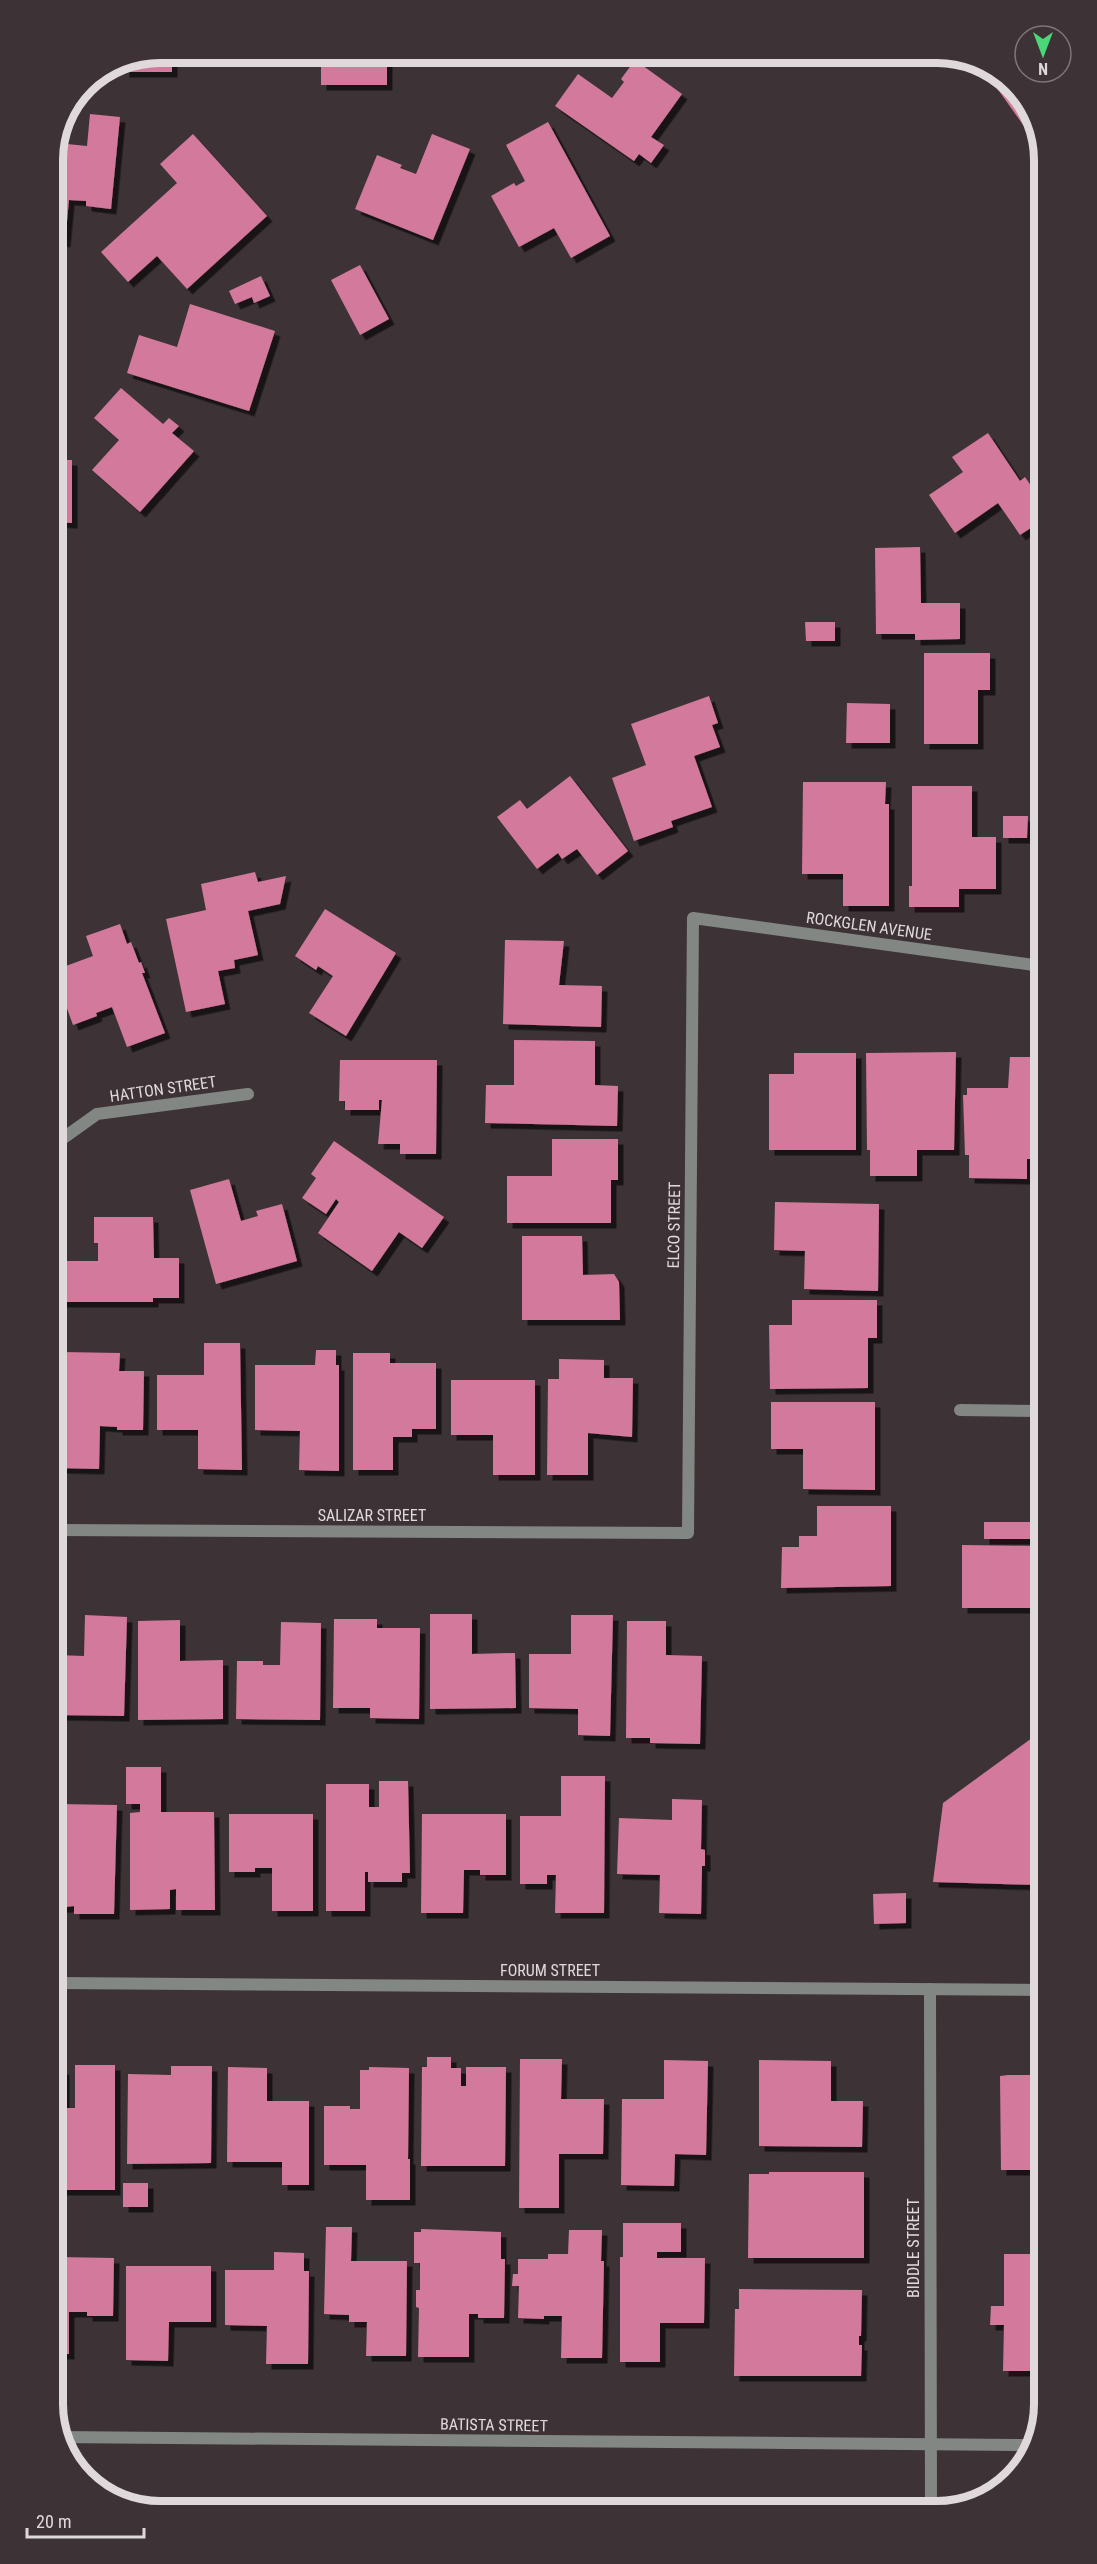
<svg xmlns="http://www.w3.org/2000/svg" width="1097" height="2564" viewBox="0 0 1097 2564" font-family="'Roboto Condensed',sans-serif">
	<defs>
		<filter id="shadow"><feDropShadow dx="5.5" dy="5.5" stdDeviation="0" flood-color="#0009"/></filter>
	</defs>
	<rect width="100%" height="100%" fill="#3d3336"/>
	<g fill="#d3799b" filter="url(#shadow)">
		<polygon points="160,53 172,53 172,72 124,72 124,60"/>
		<rect x="223" y="53" width="84" height="6"/>
		<polygon points="321,53 403,53 403,56 387,56 387,85 321,85"/>
		<polygon points="635,60 682,94 651,137 664,145 651,163 639,154 634,161 555,106 578,74 612,98 624,82 621,79"/>
		<polygon points="982,67 1003,75 1036,122 1026,129"/>
		<polygon points="90,114 120,117 111,209 86,206 86,201 69,200 65,242 53,240 53,153 57,143 87,146"/>
		<polygon points="548,122 610,236 571,258 554,228 519,247 491,196 514,183 516,186 525,181 506,145"/>
		<polygon points="193,134 267,216 187,289 157,256 128,282 101,252 177,183 160,164"/>
		<polygon points="432,134 470,149 433,240 355,209 377,155 402,165 400,168 416,174"/>
		<polygon points="360,265 389,319 360,335 331,280"/>
		<polygon points="261,276 270,296 254,303 252,297 235,304 229,291"/>
		<polygon points="190,304 275,331 249,411 127,373 139,335 177,347"/>
		<polygon points="121,388 163,424 169,418 179,426 172,433 194,451 140,512 92,470 119,440 94,418"/>
		<polygon points="988,433 1020,481 1025,477 1040,499 1040,522 1020,535 998,503 955,533 929,495 963,472 952,457"/>
		<polygon points="53,460 72,460 72,523 54,522"/>
		<polygon points="920,547 921,603 960,603 960,639 915,640 915,634 876,634 875,548"/>
		<polygon points="805,622 835,622 835,641 806,641"/>
		<polygon points="924,653 990,653 990,690 978,690 978,744 924,744"/>
		<polygon points="709,696 718,723 712,725 720,747 694,756 712,807 671,821 673,827 634,841 612,778 646,765 631,724"/>
		<polygon points="847,703 890,704 890,743 846,743"/>
		<polygon points="570,776 628,851 597,875 577,849 562,859 558,853 537,869 497,817 520,800 527,809"/>
		<polygon points="803,782 886,782 885,804 889,804 889,906 843,906 843,874 802,874"/>
		<polygon points="912,786 972,786 972,837 996,837 996,889 959,889 959,907 909,907 909,886 912,886"/>
		<polygon points="1003,816 1028,816 1027,838 1003,838"/>
		<polygon points="255,872 258,882 286,876 280,904 248,911 258,955 234,960 235,968 218,971 225,1004 186,1012 166,919 206,910 201,884"/>
		<polygon points="325,909 396,953 346,1036 309,1013 333,976 318,966 316,970 295,956"/>
		<polygon points="120,924 127,944 131,942 139,963 141,962 145,973 142,973 165,1033 127,1047 112,1007 96,1013 97,1016 73,1025 55,975 55,970 93,956 86,936"/>
		<polygon points="505,940 564,941 559,985 602,986 601,1027 503,1024"/>
		<polygon points="514,1040 595,1041 595,1085 618,1086 617,1126 485,1123 486,1085 514,1085"/>
		<polygon points="956,1052 954,1150 917,1150 917,1176 870,1176 870,1150 867,1150 866,1053"/>
		<polygon points="794,1053 856,1053 856,1150 769,1150 769,1074 794,1074"/>
		<polygon points="1010,1057 1041,1057 1041,1159 1027,1159 1027,1179 969,1178 969,1155 965,1155 963,1095 967,1095 967,1088 1008,1088"/>
		<polygon points="340,1060 437,1060 436,1154 400,1154 400,1144 378,1144 382,1100 379,1100 379,1110 345,1110 345,1101 339,1101"/>
		<polygon points="552,1139 618,1139 618,1180 611,1180 611,1223 507,1223 507,1176 552,1176"/>
		<polygon points="334,1141 444,1217 422,1248 399,1232 372,1271 318,1233 339,1202 336,1199 326,1214 302,1198 316,1178 311,1174"/>
		<polygon points="229,1179 241,1221 258,1216 256,1211 282,1204 297,1261 216,1284 190,1190"/>
		<polygon points="775,1202 879,1204 878,1291 804,1289 805,1251 774,1250"/>
		<polygon points="94,1217 153,1217 154,1258 179,1258 179,1298 153,1298 153,1302 56,1302 56,1261 98,1261 98,1243 94,1243"/>
		<polygon points="522,1236 582,1236 583,1275 614,1274 619,1282 620,1320 522,1320"/>
		<polygon points="792,1300 877,1300 877,1338 868,1338 868,1388 770,1389 769,1325 792,1325"/>
		<polygon points="204,1343 240,1343 242,1470 198,1469 198,1430 157,1430 157,1375 204,1375"/>
		<polygon points="316,1350 336,1350 336,1365 339,1365 339,1471 299,1470 300,1431 255,1430 255,1365 315,1365"/>
		<polygon points="62,1352 120,1353 119,1371 144,1371 143,1430 117,1430 117,1427 100,1426 99,1469 58,1468"/>
		<polygon points="353,1353 390,1353 390,1363 436,1363 436,1429 412,1429 412,1437 393,1437 393,1470 353,1470"/>
		<polygon points="559,1359 604,1360 604,1378 633,1378 632,1437 588,1433 588,1475 547,1475 548,1379 559,1379"/>
		<polygon points="451,1380 535,1380 535,1475 493,1475 493,1435 451,1435"/>
		<polygon points="771,1402 875,1402 875,1490 803,1489 803,1449 771,1449"/>
		<polygon points="817,1506 891,1506 891,1586 781,1588 782,1547 799,1547 799,1536 817,1536"/>
		<rect x="984" y="1522" width="58" height="17"/>
		<polygon points="962,1545 1042,1546 1043,1608 962,1608"/>
		<polygon points="430,1614 472,1614 472,1654 515,1653 516,1708 430,1709"/>
		<polygon points="85,1615 127,1617 124,1716 56,1715 56,1655 84,1656"/>
		<polygon points="571,1615 613,1615 610,1736 578,1735 578,1709 529,1708 529,1654 571,1654"/>
		<polygon points="334,1619 377,1619 377,1628 420,1628 419,1719 370,1718 370,1708 333,1708"/>
		<polygon points="180,1620 180,1661 223,1660 223,1719 138,1720 138,1621"/>
		<polygon points="627,1621 666,1621 666,1655 702,1656 700,1744 650,1743 650,1738 626,1738"/>
		<polygon points="281,1622 321,1623 320,1720 236,1719 237,1661 263,1661 263,1665 280,1665"/>
		<polygon points="1043,1730 1043,1879 1037,1885 933,1882 943,1803"/>
		<polygon points="126,1767 161,1767 161,1812 214,1812 215,1910 176,1910 176,1889 170,1890 170,1909 130,1910 130,1813 140,1812 140,1804 126,1804"/>
		<polygon points="561,1776 605,1776 604,1913 555,1913 556,1875 547,1875 547,1884 520,1884 520,1816 561,1816"/>
		<polygon points="379,1781 408,1781 410,1873 402,1873 402,1882 368,1882 368,1872 365,1872 365,1911 326,1911 326,1784 369,1784 369,1807 379,1807"/>
		<polygon points="672,1799 702,1800 701,1849 705,1850 705,1866 702,1866 701,1914 659,1913 660,1875 617,1874 619,1818 672,1820"/>
		<polygon points="57,1804 117,1805 114,1914 74,1914 74,1906 57,1908"/>
		<polygon points="229,1814 313,1814 313,1911 272,1911 272,1868 255,1868 255,1872 229,1872"/>
		<polygon points="422,1814 506,1814 506,1875 480,1875 480,1870 464,1870 463,1913 421,1913"/>
		<polygon points="906,1893 906,1923 874,1924 873,1894"/>
		<polygon points="427,2057 451,2057 451,2068 461,2068 461,2086 466,2086 466,2067 506,2067 505,2166 421,2166 422,2067 427,2067"/>
		<polygon points="520,2059 562,2059 561,2099 604,2099 603,2154 559,2154 559,2208 519,2208"/>
		<polygon points="664,2060 708,2061 706,2155 675,2154 674,2186 621,2185 622,2099 664,2099"/>
		<polygon points="759,2060 831,2061 831,2101 863,2101 862,2147 759,2146"/>
		<polygon points="75,2065 115,2065 115,2190 58,2190 57,2069 64,2069 64,2105 66,2108 75,2108"/>
		<polygon points="171,2066 212,2066 211,2163 127,2164 128,2074 171,2075"/>
		<polygon points="228,2067 267,2068 267,2101 309,2101 309,2185 282,2185 282,2162 227,2162"/>
		<polygon points="369,2067 409,2068 408,2159 410,2159 410,2200 366,2200 366,2165 324,2165 324,2106 350,2106 350,2109 360,2109 360,2070 369,2070"/>
		<polygon points="1008,2075 1044,2075 1044,2170 1001,2170 1000,2076"/>
		<polygon points="769,2172 864,2172 864,2258 748,2258 749,2174 769,2174"/>
		<rect x="123" y="2183" width="25" height="24"/>
		<polygon points="623,2223 681,2223 681,2252 657,2252 657,2258 705,2258 704,2323 660,2323 660,2362 620,2362 620,2257 623,2257"/>
		<polygon points="326,2227 352,2227 351,2261 407,2261 406,2356 366,2356 367,2322 349,2322 349,2315 324,2314"/>
		<polygon points="421,2229 501,2232 501,2259 505,2259 504,2318 478,2318 478,2314 469,2314 469,2357 418,2357 419,2308 416,2307 416,2290 420,2290 420,2263 414,2263 414,2232 421,2232"/>
		<polygon points="569,2230 602,2230 601,2261 604,2261 602,2358 561,2358 562,2316 544,2316 544,2319 518,2318 519,2286 512,2286 513,2274 518,2274 518,2259 548,2259 548,2254 568,2254"/>
		<polygon points="274,2252 304,2253 304,2271 309,2271 308,2364 266,2364 267,2326 225,2325 225,2270 274,2270"/>
		<polygon points="1004,2254 1036,2254 1036,2274 1044,2274 1044,2371 1003,2371 1004,2325 990,2325 991,2306 1004,2306"/>
		<polygon points="58,2257 114,2258 113,2316 87,2316 87,2312 69,2312 69,2354 58,2354"/>
		<polygon points="126,2266 211,2266 211,2322 169,2322 168,2361 126,2360"/>
		<polygon points="739,2289 862,2290 861,2336 859,2336 859,2345 862,2345 861,2376 734,2376 735,2309 739,2309"/>
	</g>
	<g fill="none" stroke-linecap="round" stroke-linejoin="round">
		<polyline stroke="#838783" stroke-width="12" points="960,1410 1042,1411"/>
		<g stroke="#838783" stroke-width="12">
			<polyline points="55,1144 97,1114 248,1094"/>
			<polyline points="56,1530 688,1533 693,918 1041,966"/>
			<polyline points="57,1983 1043,1990"/>
			<polyline points="930,1989 931,2506"/>
		</g>
		<polyline stroke="#838783" stroke-width="12" points="58,2437 1031,2445"/>
	</g>
	<g text-anchor="middle" dominant-baseline="central" stroke-width="6" stroke-linejoin="round" paint-order="stroke">
		<g font-size="16" fill="#e0d9db" stroke="#3d3336">
			<text transform="translate(869 926) rotate(8)">ROCKGLEN AVENUE</text>
			<text transform="translate(163 1089) rotate(-8)">HATTON STREET</text>
			<text transform="translate(674 1225) rotate(-89)">ELCO STREET</text>
			<text x="372" y="1515">SALIZAR STREET</text>
			<text x="550" y="1970">FORUM STREET</text>
			<text transform="translate(913 2248) rotate(-90)">BIDDLE STREET</text>
			<text transform="translate(494 2425) rotate(1)">BATISTA STREET</text>
		</g>
	</g>
	<path d="M0 0H1097V2564H0ZM160 63H937A97 97 0 0 1 1034 160V2404A97 97 0 0 1 937 2501H160A97 97 0 0 1 63 2404V160A97 97 0 0 1 160 63Z" fill="#3d3336" fill-rule="evenodd"/>
	<path fill="none" stroke="#e0d9db" stroke-width="8" d="M160 63H937A97 97 0 0 1 1034 160V2404A97 97 0 0 1 937 2501H160A97 97 0 0 1 63 2404V160A97 97 0 0 1 160 63Z"/>
	<g transform="translate(1043 54) rotate(180)"><circle r="28" fill="#3d3336" stroke="#7e7578" stroke-width="1.5"/>
	<path d="M0-4.5L10 22L0 15L-10 22Z" fill="#4bd677"/>
	<text y="-9" font-size="16" font-weight="bold" text-anchor="middle" fill="#e0d9db">N</text>
	</g>
	<path d="M27 2528v9h117v-9" fill="none" stroke="#e0d9db" stroke-width="3"/>
	<text x="36" y="2528" font-size="18" fill="#e0d9db" stroke="#3d3336" stroke-width="4.5" paint-order="stroke">20 m</text>
</svg>
